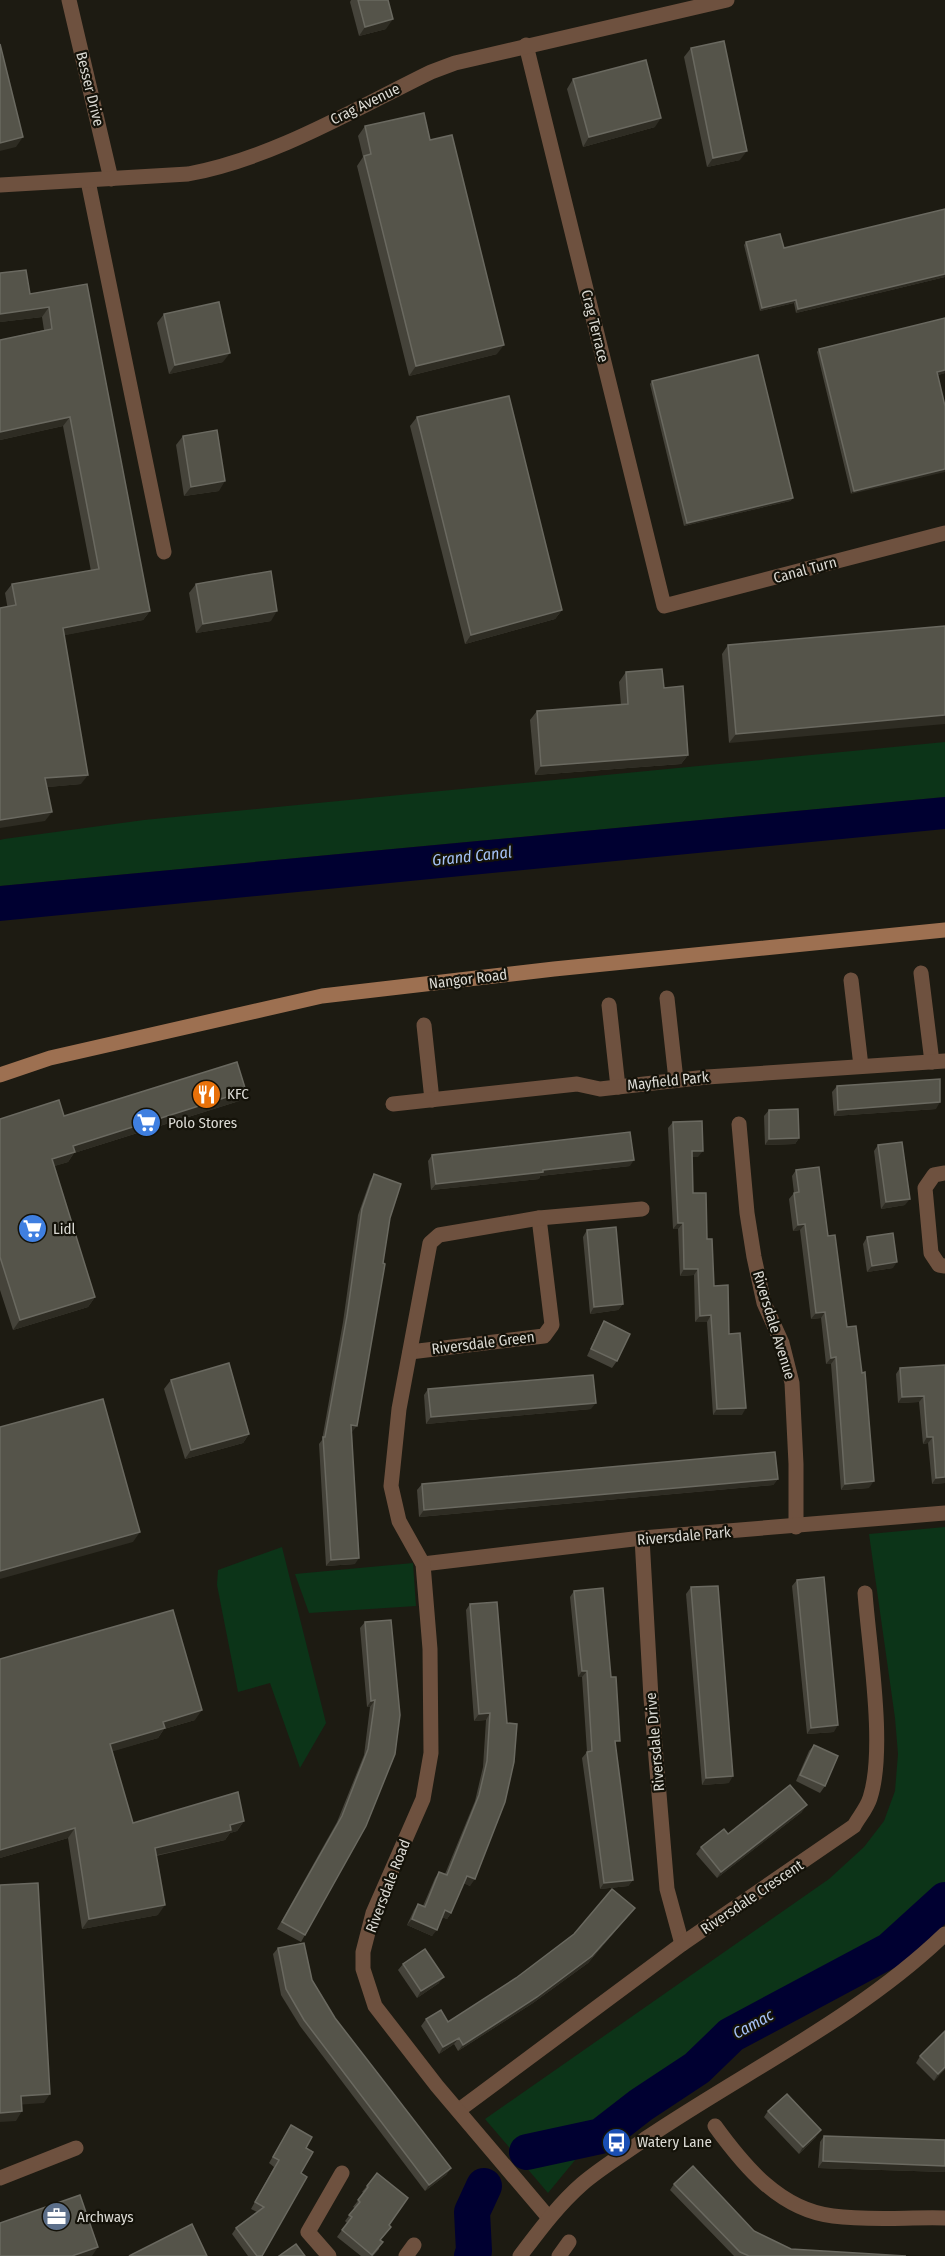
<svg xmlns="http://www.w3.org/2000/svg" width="945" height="2256" viewBox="0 0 945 2256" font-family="'Fira Sans Condensed',sans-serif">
	<rect width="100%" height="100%" fill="#1d1b12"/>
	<g fill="#0c3418">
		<polygon points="945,742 945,797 0,886 0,840 4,839 144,820"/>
		<polygon points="945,1527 945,1888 889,1943 781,2000 728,2031 691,2065 637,2098 599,2131 548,2193 485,2119 829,1879 864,1847 884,1821 895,1791 898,1754 895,1718 869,1534"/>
		<polygon points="282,1547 326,1723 300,1768 270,1683 238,1692 217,1585 218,1570"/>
		<polygon points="413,1563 416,1606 309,1613 295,1574"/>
	</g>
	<polygon fill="#000031" points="945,797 945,829 0,921 0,886"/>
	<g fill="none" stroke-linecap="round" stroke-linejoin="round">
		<g stroke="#000031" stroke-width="36">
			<polyline points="527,2152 601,2136 641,2105 697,2068 731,2035 890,1950 945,1900"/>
			<polyline points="472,2256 474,2251 472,2212 484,2186"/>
		</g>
		<g stroke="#6e513f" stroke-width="15">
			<polyline points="69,0 111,179"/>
			<polyline points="526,45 664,606 945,533"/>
			<polyline points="88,181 164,552"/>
			<path d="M0,185L188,174C274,158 353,110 431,72L455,63L727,0"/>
			<polyline points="921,973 932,1062"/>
			<polyline points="851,980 861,1066"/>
			<polyline points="667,998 676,1080"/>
			<polyline points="609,1005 618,1087"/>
			<polyline points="424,1025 432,1100"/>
			<polyline points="393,1104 577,1084 600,1089 707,1077 945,1061"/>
			<polyline points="739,1124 747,1213 754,1257 764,1303 782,1343 792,1383 796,1464 796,1527"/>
			<polyline points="945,1173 934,1175 925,1188 931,1253 939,1265 945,1266"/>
			<polyline points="410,1352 544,1336 552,1325 539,1218"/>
			<polyline points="642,1538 651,1698 667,1889 682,1944"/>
			<polyline points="423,1564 642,1538 945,1513"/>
			<path d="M459,2110L682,1944L854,1826C859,1817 867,1808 870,1798C886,1749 869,1647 865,1593"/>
			<path d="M715,2126C744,2166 780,2210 833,2216C870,2221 908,2217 945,2218"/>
			<polyline points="0,2178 76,2148"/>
			<polyline points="549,2218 437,2086 375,2006 363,1969 363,1952 373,1913 423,1799 431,1753 430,1649 423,1564 399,1521 391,1486 399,1409 430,1243 439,1235 539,1218 642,1209"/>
			<polyline points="329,2256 308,2232 342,2173"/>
			<polyline points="406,2256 414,2245"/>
			<polyline points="559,2256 569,2242"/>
		</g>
		<path stroke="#6e513f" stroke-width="15" d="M520,2256C539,2231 558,2205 582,2184C602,2167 624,2154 645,2139C744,2072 859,2017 945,1934"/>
		<polyline stroke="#9d7051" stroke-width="15" points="0,1075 50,1058 322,996 554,969 945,930"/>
	</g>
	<g fill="#45433a">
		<polygon points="351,0 388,0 386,29 359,36 350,2"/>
		<polygon points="691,48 740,160 707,167 684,57"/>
		<polygon points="573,79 655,127 583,147 567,89"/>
		<polygon points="365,126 430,140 497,354 409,376 357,166 363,157 358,136"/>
		<polygon points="945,209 945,277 796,313 794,303 760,311 744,245 746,242 784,248"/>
		<polygon points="0,273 30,294 87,284 150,611 143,620 64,635 81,784 47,787 45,821 5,593 12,584 91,571 63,426 0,440 0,340 44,330 42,317 0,322"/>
		<polygon points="164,314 223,362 169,374 157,323"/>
		<polygon points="945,318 945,373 938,375 851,494 817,352 819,349"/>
		<polygon points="652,381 793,498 790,501 684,526 650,384"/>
		<polygon points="417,417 562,610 555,619 465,644 410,426"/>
		<polygon points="183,436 219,491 184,496 176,445"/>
		<polygon points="196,584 271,621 196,633 189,593"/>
		<polygon points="945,626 729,743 722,654 728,645"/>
		<polygon points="626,672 664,688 688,755 681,764 535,775 530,720 537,711 621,705 619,682"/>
		<polygon points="837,1086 936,1109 834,1116 832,1092"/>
		<polygon points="246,1091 239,1101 74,1153 68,1162 54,1166 95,1297 88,1307 13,1330 0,1290 0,1119 64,1116"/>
		<polygon points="769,1110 799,1138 795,1144 765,1145 764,1116"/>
		<polygon points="673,1122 698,1157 692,1157 693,1193 707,1239 714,1286 729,1334 742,1415 713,1415 707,1322 695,1322 694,1275 680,1276 678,1229 673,1229 668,1128"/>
		<polygon points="878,1145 905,1205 881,1209 874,1151"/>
		<polygon points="432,1155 630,1166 540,1176 539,1179 431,1190 428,1161"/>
		<polygon points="796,1170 828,1236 847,1327 869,1488 841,1490 831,1364 826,1364 821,1318 811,1319 800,1230 793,1231 789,1199 794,1193 792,1176"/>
		<polygon points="374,1174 390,1218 352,1432 355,1564 326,1566 319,1444 322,1440 343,1322 358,1215 370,1181"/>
		<polygon points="587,1230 623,1304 618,1310 590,1314 583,1237"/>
		<polygon points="867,1237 893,1268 867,1272 863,1244"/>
		<polygon points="604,1321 617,1361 612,1368 587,1356 600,1328"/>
		<polygon points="945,1365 945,1483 932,1484 928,1443 923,1444 919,1402 898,1403 896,1374 900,1368"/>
		<polygon points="171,1380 249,1434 243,1443 185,1459 164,1389"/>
		<polygon points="428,1389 591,1409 426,1424 424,1395"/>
		<polygon points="778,1479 773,1485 419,1517 417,1490 422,1484"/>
		<polygon points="797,1580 834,1732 807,1734 792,1586"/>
		<polygon points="691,1587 729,1783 702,1785 686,1594"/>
		<polygon points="574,1591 615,1746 633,1880 628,1886 600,1889 582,1758 587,1752 582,1677 578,1677 570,1597"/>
		<polygon points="470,1604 507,1723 470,1886 464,1883 451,1913 447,1919 442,1917 432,1936 407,1925 414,1910 418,1904 423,1906 435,1878 439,1872 445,1874 475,1801 483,1767 486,1720 474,1721 466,1610"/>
		<polygon points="365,1622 400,1715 305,1935 301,1942 277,1929 337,1822 364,1755 370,1707 367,1707 360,1628"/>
		<polygon points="0,1659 195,1720 164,1729 158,1738 112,1751 133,1823 244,1821 237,1831 230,1833 225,1840 156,1856 158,1915 82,1929 68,1838 0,1858"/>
		<polygon points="814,1745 825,1786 820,1793 796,1781 809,1751"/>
		<polygon points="802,1812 717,1878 696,1854 701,1847 728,1834"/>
		<polygon points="635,1908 588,1963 533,2003 458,2051 454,2044 439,2054 421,2026 426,2019 448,2022"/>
		<polygon points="278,1948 335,2018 451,2168 446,2175 425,2191 300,2026 281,1995 273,1954"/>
		<polygon points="403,1964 439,1983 417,1998 398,1970"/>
		<polygon points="945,2031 945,2069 934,2081 916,2063 920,2056"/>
		<polygon points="768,2111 816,2137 799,2154 764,2117"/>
		<polygon points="291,2125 306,2148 301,2173 262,2256 248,2256 232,2234 236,2228 257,2212 251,2209 274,2167 269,2163"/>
		<polygon points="824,2136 945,2140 945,2172 818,2168 820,2142"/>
		<polygon points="377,2173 389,2225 391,2227 380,2240 379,2249 373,2256 361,2256 337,2237 347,2223 345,2221 355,2208 353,2207 364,2193 362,2192"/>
		<polygon points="674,2184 754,2231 791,2249 906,2256 734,2256 670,2190"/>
	</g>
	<g fill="#2e2c23">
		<polygon points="393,19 386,29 359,36 365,27"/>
		<polygon points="661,118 655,127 583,147 589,137"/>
		<polygon points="23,137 16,147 0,151 0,143"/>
		<polygon points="747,151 740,160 707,167 713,158"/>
		<polygon points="945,274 945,277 796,313 798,309"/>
		<polygon points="796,300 794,303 760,311 762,308"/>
		<polygon points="49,307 42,317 0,322 0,314"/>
		<polygon points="504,345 497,354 409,376 416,366"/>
		<polygon points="230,353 223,362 169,374 175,365"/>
		<polygon points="945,370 945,373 935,376 937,372"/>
		<polygon points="70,417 63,426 0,440 0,432"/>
		<polygon points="945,469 945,472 851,494 854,491"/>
		<polygon points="225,481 219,491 184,496 191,487"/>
		<polygon points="793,498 790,501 684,526 687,523"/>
		<polygon points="562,610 555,619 465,644 471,635"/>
		<polygon points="150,611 143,620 56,637 63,628"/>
		<polygon points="277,611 271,621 196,633 203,624"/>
		<polygon points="945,715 945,724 729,743 736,734"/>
		<polygon points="688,755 681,764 535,775 541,766"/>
		<polygon points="88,775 81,784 38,788 45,778"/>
		<polygon points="52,812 45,821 0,828 0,820"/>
		<polygon points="246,1091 239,1101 74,1153 68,1162 45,1169 52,1159 73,1146"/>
		<polygon points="940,1102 936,1109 834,1116 838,1110"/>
		<polygon points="799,1138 795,1144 765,1145 769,1139"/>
		<polygon points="692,1151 703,1151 698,1157 688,1157"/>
		<polygon points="634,1160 630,1166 540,1176 539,1179 431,1190 436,1184 543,1170"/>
		<polygon points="910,1199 905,1205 881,1209 886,1202"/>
		<polygon points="678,1223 683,1223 678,1229 673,1229"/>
		<polygon points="805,1224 800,1230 793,1231 798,1225"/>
		<polygon points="897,1262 893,1268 867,1272 872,1266"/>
		<polygon points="684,1269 698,1269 694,1275 680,1276"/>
		<polygon points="95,1297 88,1307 13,1330 20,1320"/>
		<polygon points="623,1304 618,1310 590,1314 594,1307"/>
		<polygon points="825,1312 821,1318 811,1319 816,1313"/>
		<polygon points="711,1315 707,1322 695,1322 700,1316"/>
		<polygon points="836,1357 831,1364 826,1364 831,1358"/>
		<polygon points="924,1396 919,1402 898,1403 902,1397"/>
		<polygon points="596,1403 591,1409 426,1424 431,1417"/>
		<polygon points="746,1408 742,1415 713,1415 717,1409"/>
		<polygon points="351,1425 357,1426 352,1432 347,1431"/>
		<polygon points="249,1434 243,1443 185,1459 191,1450"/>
		<polygon points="927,1437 933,1437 928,1443 923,1444"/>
		<polygon points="945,1477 945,1483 932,1484 936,1478"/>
		<polygon points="778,1479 773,1485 419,1517 424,1510"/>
		<polygon points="874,1481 869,1488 841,1490 845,1484"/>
		<polygon points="140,1532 133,1542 0,1579 0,1571"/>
		<polygon points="359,1558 355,1564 326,1566 331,1560"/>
		<polygon points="582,1671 587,1671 582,1677 578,1677"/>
		<polygon points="375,1700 370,1707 367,1707 371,1701"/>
		<polygon points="202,1710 195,1720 164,1729 158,1738 104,1754 110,1744 163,1722"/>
		<polygon points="490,1713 486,1720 474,1721 479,1714"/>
		<polygon points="838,1725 834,1732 807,1734 811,1728"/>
		<polygon points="733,1776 729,1783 702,1785 706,1778"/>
		<polygon points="807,1805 802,1812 717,1878 721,1872"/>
		<polygon points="244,1821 237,1831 230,1833 225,1840 148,1857 155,1848"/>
		<polygon points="75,1828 68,1838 0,1858 0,1850"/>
		<polygon points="467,1876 475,1879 470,1886 463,1883"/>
		<polygon points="633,1880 628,1886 600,1889 604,1883"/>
		<polygon points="165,1905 158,1915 82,1929 89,1919"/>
		<polygon points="635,1908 588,1963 533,2003 458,2051 463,2045"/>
		<polygon points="445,1910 451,1913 447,1919 441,1917"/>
		<polygon points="412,1919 437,1930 432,1936 407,1925"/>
		<polygon points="444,1977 439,1983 417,1998 421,1991"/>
		<polygon points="459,2038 454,2044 439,2054 443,2047"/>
		<polygon points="945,2067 945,2069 934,2081 938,2074"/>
		<polygon points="50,2094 44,2103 15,2105 21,2096"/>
		<polygon points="22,2111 16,2121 0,2122 0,2113"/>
		<polygon points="821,2130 816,2137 799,2154 803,2147"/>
		<polygon points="823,2161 945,2166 945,2172 818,2168"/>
		<polygon points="451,2168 446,2175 425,2191 429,2185"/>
		<polygon points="98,2247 92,2256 72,2256"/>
	</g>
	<g fill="#55544a" stroke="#6a6960" stroke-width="1.5">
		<polygon points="358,0 388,0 393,19 365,27"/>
		<polygon points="724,41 747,151 713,158 691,48"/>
		<polygon points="0,44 23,137 0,143"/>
		<polygon points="646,60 661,118 589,137 573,79"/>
		<polygon points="424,113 430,140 452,135 504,345 416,366 364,156 371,154 365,126"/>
		<polygon points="945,209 945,274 798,309 796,300 762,308 746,242 780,234 784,248"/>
		<polygon points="26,270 30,294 87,284 150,611 63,628 88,775 45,778 52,812 0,820 0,608 16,605 12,584 99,569 70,417 0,432 0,340 52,329 49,307 0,314 0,273"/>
		<polygon points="219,302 230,353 175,365 164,314"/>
		<polygon points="945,318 945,370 937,372 945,406 945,469 854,491 819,349"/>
		<polygon points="758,355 793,498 687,523 652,381"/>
		<polygon points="509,396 562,610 471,635 417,417"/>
		<polygon points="217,430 225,481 191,487 183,436"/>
		<polygon points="271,571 277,611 203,624 196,584"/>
		<polygon points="945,626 945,715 736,734 728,645"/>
		<polygon points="662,669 664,688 683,686 688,755 541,766 537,711 628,704 626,672"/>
		<polygon points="237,1062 246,1091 73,1146 75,1152 52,1159 95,1297 20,1320 0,1257 0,1119 59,1100 64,1116"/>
		<polygon points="940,1079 940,1102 838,1110 837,1086"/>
		<polygon points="798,1109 799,1138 769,1139 769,1110"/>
		<polygon points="702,1121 703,1151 692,1151 693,1193 706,1193 707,1239 712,1239 714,1286 728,1285 729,1334 740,1333 746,1408 717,1409 711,1315 700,1316 698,1269 684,1269 683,1223 678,1223 673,1122"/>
		<polygon points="630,1132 634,1160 543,1170 543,1172 436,1184 432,1155"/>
		<polygon points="902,1142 910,1199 886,1202 878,1145"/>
		<polygon points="819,1167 828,1236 835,1235 847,1327 856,1326 862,1373 865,1372 874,1481 845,1484 836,1357 831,1358 825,1312 816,1313 805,1224 798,1225 794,1193 799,1192 796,1170"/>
		<polygon points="374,1174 401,1184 390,1218 383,1263 385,1264 357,1426 351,1425 359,1558 331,1560 323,1437 325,1437 347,1316 362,1209"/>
		<polygon points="616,1227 623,1304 594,1307 587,1230"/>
		<polygon points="893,1233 897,1262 872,1266 867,1237"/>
		<polygon points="604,1321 630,1334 617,1361 591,1349"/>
		<polygon points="229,1363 249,1434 191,1450 171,1380"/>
		<polygon points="945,1365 945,1477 936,1478 933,1437 927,1437 924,1396 902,1397 900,1368"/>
		<polygon points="593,1375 596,1403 431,1417 428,1389"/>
		<polygon points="103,1399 140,1532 0,1571 0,1427"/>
		<polygon points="775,1452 778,1479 424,1510 422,1484"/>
		<polygon points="824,1577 838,1725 811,1728 797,1580"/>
		<polygon points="718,1586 733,1776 706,1778 691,1587"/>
		<polygon points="603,1588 611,1677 616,1677 620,1741 615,1741 633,1880 604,1883 587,1752 592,1751 587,1671 582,1671 574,1591"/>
		<polygon points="497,1602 507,1723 517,1724 514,1762 505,1802 475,1879 467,1876 451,1913 445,1910 437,1930 412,1919 418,1904 425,1907 439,1872 447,1875 479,1795 487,1761 490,1713 479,1714 470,1604"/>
		<polygon points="173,1610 202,1710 163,1722 165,1728 110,1744 133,1823 238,1792 244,1821 230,1825 231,1830 155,1848 165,1905 89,1919 75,1828 0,1850 0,1659"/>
		<polygon points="391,1620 400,1715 395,1754 366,1826 305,1935 282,1922 342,1816 368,1749 375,1700 371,1701 365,1622"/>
		<polygon points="814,1745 838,1756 825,1786 800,1775"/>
		<polygon points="790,1785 807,1805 721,1872 701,1847 724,1829 728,1834"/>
		<polygon points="38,1883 50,2094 21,2096 22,2111 0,2113 0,1885"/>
		<polygon points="612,1889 635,1908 592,1956 537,1997 463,2045 459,2038 443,2047 426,2019 441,2010 448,2022 516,1978 574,1934"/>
		<polygon points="304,1943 312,1980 335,2018 451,2168 429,2185 304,2020 286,1989 278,1948"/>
		<polygon points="425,1949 444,1977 421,1991 403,1964"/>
		<polygon points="945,2031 945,2067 938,2074 920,2056"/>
		<polygon points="787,2094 821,2130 803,2147 768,2111"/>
		<polygon points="291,2125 312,2137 306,2148 313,2152 301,2173 307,2177 262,2256 257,2256 236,2228 264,2207 255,2202 279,2160 273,2157"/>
		<polygon points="824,2136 945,2140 945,2166 823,2161"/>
		<polygon points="693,2166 754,2231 791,2249 906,2256 749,2256 740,2252 674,2184"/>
		<polygon points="377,2173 408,2198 389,2225 391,2227 380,2240 383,2242 372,2255 342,2230 352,2217 349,2215 360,2202 358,2200 368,2187 367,2186"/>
		<polygon points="80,2195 98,2247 72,2256 0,2256 0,2223"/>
		<polygon points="192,2224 207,2256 129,2256"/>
		<polygon points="296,2244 305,2256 279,2256"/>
	</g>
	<defs>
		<symbol id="restaurant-disc" viewBox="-11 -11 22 22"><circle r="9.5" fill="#e8710a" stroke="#141209"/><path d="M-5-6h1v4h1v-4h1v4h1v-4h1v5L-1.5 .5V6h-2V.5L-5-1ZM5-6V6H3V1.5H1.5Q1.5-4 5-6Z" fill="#fff"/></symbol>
		<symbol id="supermarket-disc" viewBox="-11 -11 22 22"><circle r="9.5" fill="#3f7fe0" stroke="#141209"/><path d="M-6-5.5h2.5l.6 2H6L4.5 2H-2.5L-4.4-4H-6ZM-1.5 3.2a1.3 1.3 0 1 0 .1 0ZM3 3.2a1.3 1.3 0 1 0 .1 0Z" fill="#fff"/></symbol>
		<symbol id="bus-disc" viewBox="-11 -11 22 22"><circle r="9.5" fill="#1a4fb4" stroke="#141209"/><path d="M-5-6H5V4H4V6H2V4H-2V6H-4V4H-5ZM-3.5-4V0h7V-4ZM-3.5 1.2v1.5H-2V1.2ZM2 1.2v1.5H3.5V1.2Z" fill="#fff"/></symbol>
		<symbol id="office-disc" viewBox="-11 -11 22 22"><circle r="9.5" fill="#5c6f8a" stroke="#141209"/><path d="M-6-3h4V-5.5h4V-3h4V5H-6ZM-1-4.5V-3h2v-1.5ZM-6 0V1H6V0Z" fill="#fff"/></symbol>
	</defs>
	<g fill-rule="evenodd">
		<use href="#restaurant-disc" x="190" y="1078" width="33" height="33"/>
		<use href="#supermarket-disc" x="130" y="1106" width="33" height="33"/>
		<use href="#supermarket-disc" x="16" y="1212" width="33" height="33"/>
		<use href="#bus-disc" x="600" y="2126" width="33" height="33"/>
		<use href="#office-disc" x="40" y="2200" width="33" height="33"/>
	</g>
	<g text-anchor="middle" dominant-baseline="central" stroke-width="4.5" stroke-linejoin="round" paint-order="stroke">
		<g font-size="15" fill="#dbdad4" stroke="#141209">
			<text transform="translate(90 89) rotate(76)">Besser Drive</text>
			<text transform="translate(365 104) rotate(-26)">Crag Avenue</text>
			<text transform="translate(595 326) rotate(76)">Crag Terrace</text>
			<text transform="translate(805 570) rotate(-15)">Canal Turn</text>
			<text transform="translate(468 979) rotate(-7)">Nangor Road</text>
			<text transform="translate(668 1081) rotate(-6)">Mayfield Park</text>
			<text transform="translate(774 1325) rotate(73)">Riversdale Avenue</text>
			<text transform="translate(483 1343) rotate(-7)">Riversdale Green</text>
			<text transform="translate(684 1536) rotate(-5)">Riversdale Park</text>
			<text transform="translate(655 1742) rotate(-95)">Riversdale Drive</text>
			<text transform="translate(388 1886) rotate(-69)">Riversdale Road</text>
			<text transform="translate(752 1897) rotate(-34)">Riversdale Crescent</text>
		</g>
		<g font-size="15" fill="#dbdad4" stroke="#141209" text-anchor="start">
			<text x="227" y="1094">KFC</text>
			<text x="168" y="1123">Polo Stores</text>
			<text x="53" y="1229">Lidl</text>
			<text x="637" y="2142">Watery Lane</text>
			<text x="77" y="2217">Archways</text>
		</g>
		<g font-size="16" font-style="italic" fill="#a6c3f8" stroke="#141209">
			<text transform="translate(472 856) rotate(-6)">Grand Canal</text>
			<text transform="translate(753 2024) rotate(-29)">Camac</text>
		</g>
	</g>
</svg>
